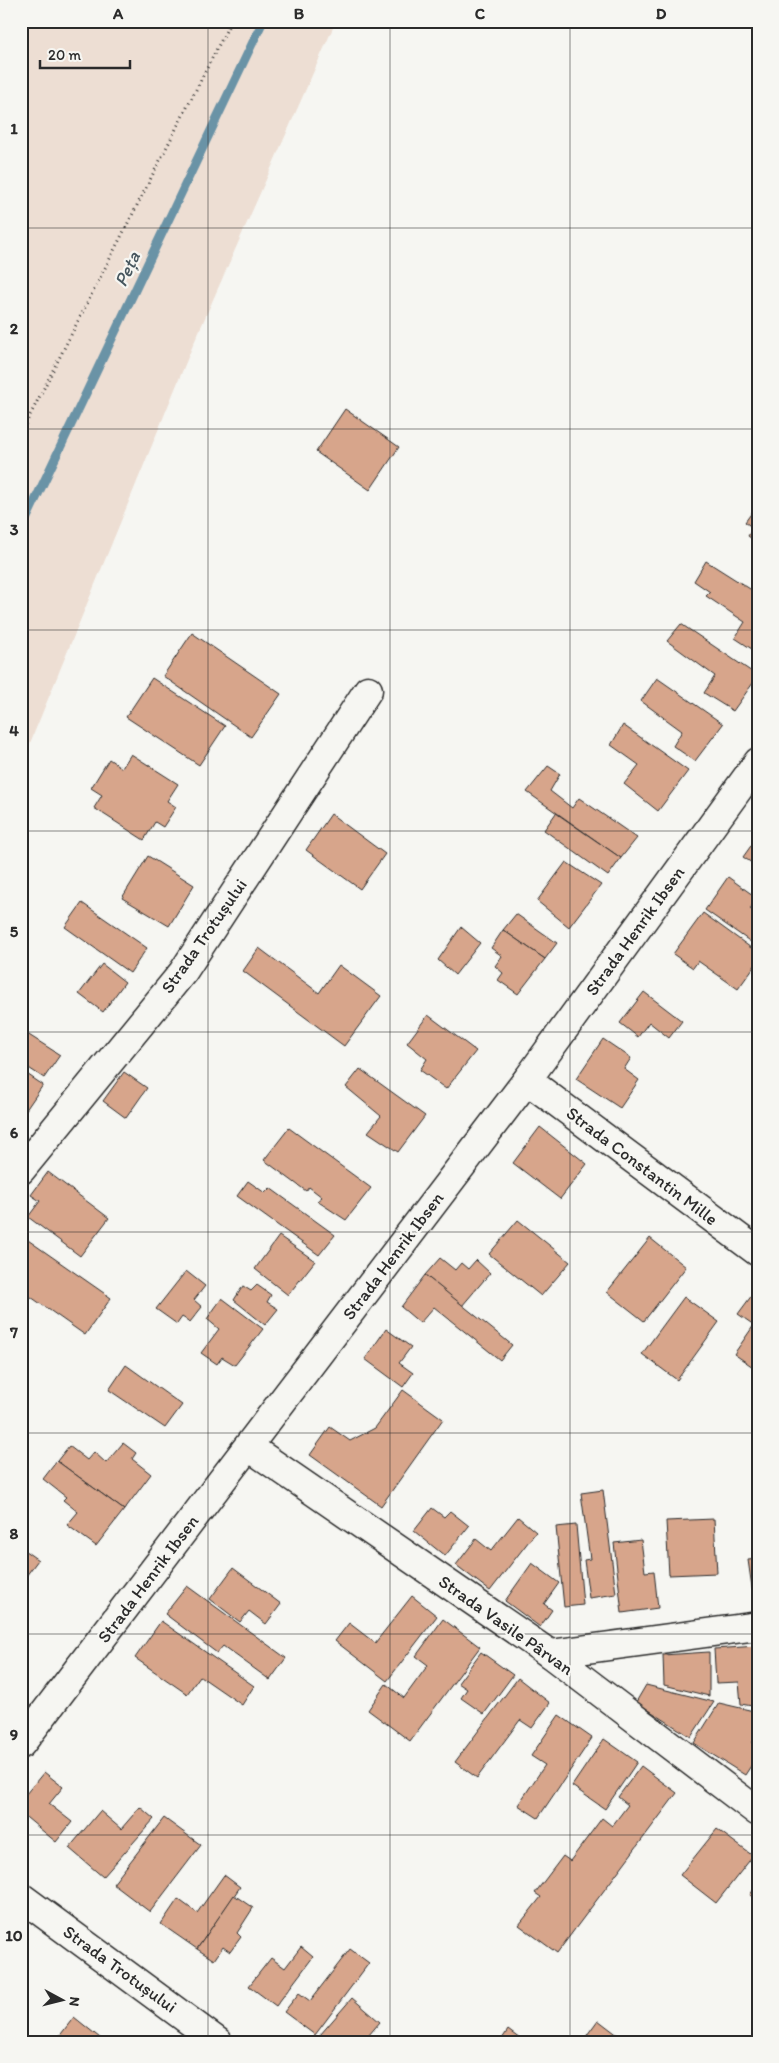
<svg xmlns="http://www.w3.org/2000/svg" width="779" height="2063" viewBox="0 0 779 2063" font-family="Itim,sans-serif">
	<rect width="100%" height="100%" fill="#f6f6f2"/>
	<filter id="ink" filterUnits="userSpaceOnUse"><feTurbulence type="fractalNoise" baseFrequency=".02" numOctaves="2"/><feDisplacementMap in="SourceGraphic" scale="10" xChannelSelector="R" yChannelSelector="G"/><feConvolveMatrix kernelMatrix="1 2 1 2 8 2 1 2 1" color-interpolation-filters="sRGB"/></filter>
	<g filter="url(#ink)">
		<polygon fill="#edded3" points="21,21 336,21 193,345 21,765"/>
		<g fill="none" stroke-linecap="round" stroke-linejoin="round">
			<polyline stroke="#6b93a6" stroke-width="9" points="21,530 263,21"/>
		</g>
		<g fill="#d7a58b" stroke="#2b2b2b">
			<polygon points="345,409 399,447 370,490 316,452"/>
			<polygon points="753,511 758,515 758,543 748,536 753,528 745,522"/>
			<polygon points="706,561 758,594 758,653 735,638 745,622 706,596 710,592 694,581"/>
			<polygon points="681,624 758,676 733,711 704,693 715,676 667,641"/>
			<polygon points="192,633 281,694 251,737 163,676"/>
			<polygon points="152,678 225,726 199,765 126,717"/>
			<polygon points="657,678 723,724 695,761 673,746 682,731 641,701"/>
			<polygon points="623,725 688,771 658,811 624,784 639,765 611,745"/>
			<polygon points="131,754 178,784 167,801 176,807 163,827 155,822 144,840 94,808 102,795 91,788 109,759 122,768"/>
			<polygon points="548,766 560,774 550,791 572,808 579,798 637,838 621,858 527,792"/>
			<polygon points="556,813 621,858 608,876 544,830"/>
			<polygon points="331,814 385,854 360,889 306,850"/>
			<polygon points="758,836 758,867 743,857"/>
			<polygon points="148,856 194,885 169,926 122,898"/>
			<polygon points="566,862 601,885 569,927 537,901"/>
			<polygon points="728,877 757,898 750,909 758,915 758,947 705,910"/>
			<polygon points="82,903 147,948 130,973 65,927"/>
			<polygon points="703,913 758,953 758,961 738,989 698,961 693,968 673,954"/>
			<polygon points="516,914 557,943 545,959 503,930"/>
			<polygon points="461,927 480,943 455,975 438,960"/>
			<polygon points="503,930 545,959 518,994 498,980 503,973 495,966 502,956 491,948"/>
			<polygon points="259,948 319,993 339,965 381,996 344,1046 243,971"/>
			<polygon points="102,964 125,982 103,1012 79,994"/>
			<polygon points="644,992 682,1021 669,1038 649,1022 638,1037 620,1023"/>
			<polygon points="428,1015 476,1051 446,1089 420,1070 427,1059 407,1043"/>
			<polygon points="21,1030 60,1055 44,1078 21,1063"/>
			<polygon points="603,1039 631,1058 624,1069 639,1080 620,1108 576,1079"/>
			<polygon points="360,1069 425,1116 398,1152 368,1132 381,1116 346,1087"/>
			<polygon points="21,1070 43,1085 21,1117"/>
			<polygon points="124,1072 147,1088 126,1118 103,1101"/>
			<polygon points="540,1127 587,1164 560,1199 513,1163"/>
			<polygon points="289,1128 371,1188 346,1220 317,1201 322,1197 309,1187 306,1191 264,1160"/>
			<polygon points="48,1172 109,1218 80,1256 28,1217 40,1201 31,1195"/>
			<polygon points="248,1181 265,1193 270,1188 335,1235 319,1255 237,1196"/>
			<polygon points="518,1220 570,1262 541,1296 489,1254"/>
			<polygon points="279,1236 315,1261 288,1295 255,1269"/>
			<polygon points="25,1238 111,1298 85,1335 21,1290 21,1244"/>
			<polygon points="650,1238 686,1267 644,1321 607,1292"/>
			<polygon points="440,1258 455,1270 461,1263 468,1269 476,1260 490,1273 462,1306 425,1275"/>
			<polygon points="186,1271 205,1286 194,1300 202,1307 190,1322 182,1317 177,1324 156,1309"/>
			<polygon points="425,1275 512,1345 500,1360 434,1307 420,1323 401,1307"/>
			<polygon points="257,1285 271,1295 267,1302 278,1309 265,1325 234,1300 243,1286 251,1291"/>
			<polygon points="758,1287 758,1366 756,1369 734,1354 754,1325 738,1314"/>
			<polygon points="684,1297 719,1322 677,1380 642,1354"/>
			<polygon points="222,1298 263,1329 235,1365 222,1357 217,1364 201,1353 219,1329 207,1319"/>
			<polygon points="386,1329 411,1347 399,1363 413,1373 403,1387 365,1359"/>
			<polygon points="126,1365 182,1405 165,1428 109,1390"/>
			<polygon points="403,1390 443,1419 381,1506 310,1455 330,1427 350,1441 375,1428"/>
			<polygon points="123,1443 136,1453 132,1459 151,1474 124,1510 57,1461 69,1446 87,1460 94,1452 106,1463"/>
			<polygon points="57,1461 124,1510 96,1546 67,1525 78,1512 63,1500 66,1497 43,1479"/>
			<polygon points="603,1490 616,1594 589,1598 584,1560 590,1559 581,1493"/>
			<polygon points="432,1508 444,1517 450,1511 469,1526 445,1556 414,1531"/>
			<polygon points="518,1517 536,1532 490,1591 456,1565 476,1539 491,1551"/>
			<polygon points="714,1519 717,1573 669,1575 666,1521"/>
			<polygon points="576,1525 583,1605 564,1607 556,1527"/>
			<polygon points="641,1540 645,1572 654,1571 658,1608 622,1613 614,1543"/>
			<polygon points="21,1548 38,1560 23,1580 21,1578"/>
			<polygon points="758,1559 758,1593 753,1594 748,1560"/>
			<polygon points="532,1563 559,1583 544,1604 552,1610 540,1627 505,1601"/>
			<polygon points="233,1568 281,1604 266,1624 249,1611 240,1622 210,1599"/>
			<polygon points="187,1586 286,1658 270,1680 223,1646 217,1653 165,1614"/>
			<polygon points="412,1596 437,1616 387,1681 335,1641 349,1623 375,1643"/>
			<polygon points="443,1619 480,1647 410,1741 368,1710 386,1684 404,1698 428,1665 416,1656"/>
			<polygon points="161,1621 254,1686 242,1705 200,1676 187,1694 135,1658"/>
			<polygon points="757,1646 758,1662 758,1707 741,1704 739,1682 716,1683 714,1649"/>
			<polygon points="481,1652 513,1675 484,1714 461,1698 467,1689 458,1683"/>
			<polygon points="709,1652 709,1696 664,1685 663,1655"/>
			<polygon points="518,1678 550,1703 532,1728 520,1720 477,1778 455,1762"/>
			<polygon points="646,1685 714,1702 691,1737 636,1702"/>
			<polygon points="719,1703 758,1712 758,1734 752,1743 758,1747 758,1755 745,1775 694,1743"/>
			<polygon points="559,1715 592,1738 538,1818 518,1805 545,1765 531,1756"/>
			<polygon points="604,1739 637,1762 605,1809 572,1786"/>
			<polygon points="641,1766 677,1793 557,1953 519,1925 541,1897 535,1893 563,1856 570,1861 602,1818 612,1826 628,1805 618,1797"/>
			<polygon points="44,1772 63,1787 49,1804 72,1822 56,1842 21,1813 21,1800"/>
			<polygon points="140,1807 154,1819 103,1877 69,1848 100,1811 121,1829"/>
			<polygon points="164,1818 201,1845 150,1912 113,1884"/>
			<polygon points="717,1829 753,1856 716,1903 680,1875"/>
			<polygon points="224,1875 240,1887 197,1949 161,1924 178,1899 197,1913"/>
			<polygon points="758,1883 758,1901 750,1895"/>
			<polygon points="234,1895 253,1908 237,1933 241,1937 230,1952 223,1947 214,1960 197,1949"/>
			<polygon points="301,1947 313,1957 276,2006 249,1986 271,1958 285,1968"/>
			<polygon points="350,1949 369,1963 315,2035 284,2012 299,1993 310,2001"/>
			<polygon points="352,1998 380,2022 363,2042 327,2042 320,2035"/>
			<polygon points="74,2017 105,2042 55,2042"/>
			<polygon points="598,2020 619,2036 614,2042 582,2042"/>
			<polygon points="508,2030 524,2042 500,2042"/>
		</g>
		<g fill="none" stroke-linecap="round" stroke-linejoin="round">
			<defs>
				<g id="minor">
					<polyline points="527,1080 758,1252"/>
					<polyline points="21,1170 183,972 368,690"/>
					<polyline points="249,1447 550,1654 758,1812"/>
					<polyline points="550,1654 758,1626"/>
					<polyline points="21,1744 527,1080 758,762"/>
					<polyline points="21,1897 218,2042"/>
				</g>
			</defs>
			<use href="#minor" stroke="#2b2b2b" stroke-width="31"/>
			<polyline stroke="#2b2b2b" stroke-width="3" stroke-dasharray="1 4" stroke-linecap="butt" points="21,433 231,21"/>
			<use href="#minor" stroke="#f6f6f2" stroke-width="28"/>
		</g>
	</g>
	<path fill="none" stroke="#2b2b2b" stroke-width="1" stroke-opacity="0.55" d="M208,21V2042M390,21V2042M570,21V2042M21,228H758M21,429H758M21,630H758M21,831H758M21,1032H758M21,1232H758M21,1433H758M21,1634H758M21,1835H758"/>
	<g text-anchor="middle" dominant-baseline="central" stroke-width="4.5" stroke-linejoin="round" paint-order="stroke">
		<g font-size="18" fill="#2b2b2b" stroke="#f6f6f2">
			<text transform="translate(635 931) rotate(-54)">Strada Henrik Ibsen</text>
			<text transform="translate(204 936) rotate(-55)">Strada Trotușului</text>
			<text transform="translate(642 1166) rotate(37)">Strada Constantin Mille</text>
			<text transform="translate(393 1256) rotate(-53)">Strada Henrik Ibsen</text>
			<text transform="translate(148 1579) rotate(-53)">Strada Henrik Ibsen</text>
			<text transform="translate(506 1625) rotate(35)">Strada Vasile Pârvan</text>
			<text transform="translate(120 1969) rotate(36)">Strada Trotușului</text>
		</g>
		<g font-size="19" font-style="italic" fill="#46565e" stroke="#f6f6f2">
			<text transform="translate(127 269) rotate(-65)">Peța</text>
		</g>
	</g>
	<rect width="779" height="2063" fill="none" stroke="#f6f6f2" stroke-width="55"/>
	<g transform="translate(62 2000) rotate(97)" stroke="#f6f6f2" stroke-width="4" paint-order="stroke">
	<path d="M0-4L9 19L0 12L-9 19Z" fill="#2b2b2b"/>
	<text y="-8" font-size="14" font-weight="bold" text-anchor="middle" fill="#2b2b2b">N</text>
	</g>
	<path d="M40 60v8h90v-8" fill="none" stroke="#2b2b2b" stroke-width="2.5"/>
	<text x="48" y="60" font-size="15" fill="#2b2b2b" stroke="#f6f6f2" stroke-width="4" paint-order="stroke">20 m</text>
	<rect x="28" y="28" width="724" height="2008" fill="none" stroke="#2b2b2b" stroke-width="2"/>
	<g font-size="16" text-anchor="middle" font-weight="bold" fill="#2b2b2b">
		<text x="118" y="19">A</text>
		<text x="299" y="19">B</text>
		<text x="480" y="19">C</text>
		<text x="661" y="19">D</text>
		<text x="14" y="134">1</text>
		<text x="14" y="334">2</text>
		<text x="14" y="535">3</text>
		<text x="14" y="736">4</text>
		<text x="14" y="937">5</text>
		<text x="14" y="1138">6</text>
		<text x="14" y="1338">7</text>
		<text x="14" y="1539">8</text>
		<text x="14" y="1740">9</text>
		<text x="14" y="1941">10</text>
	</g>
</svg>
